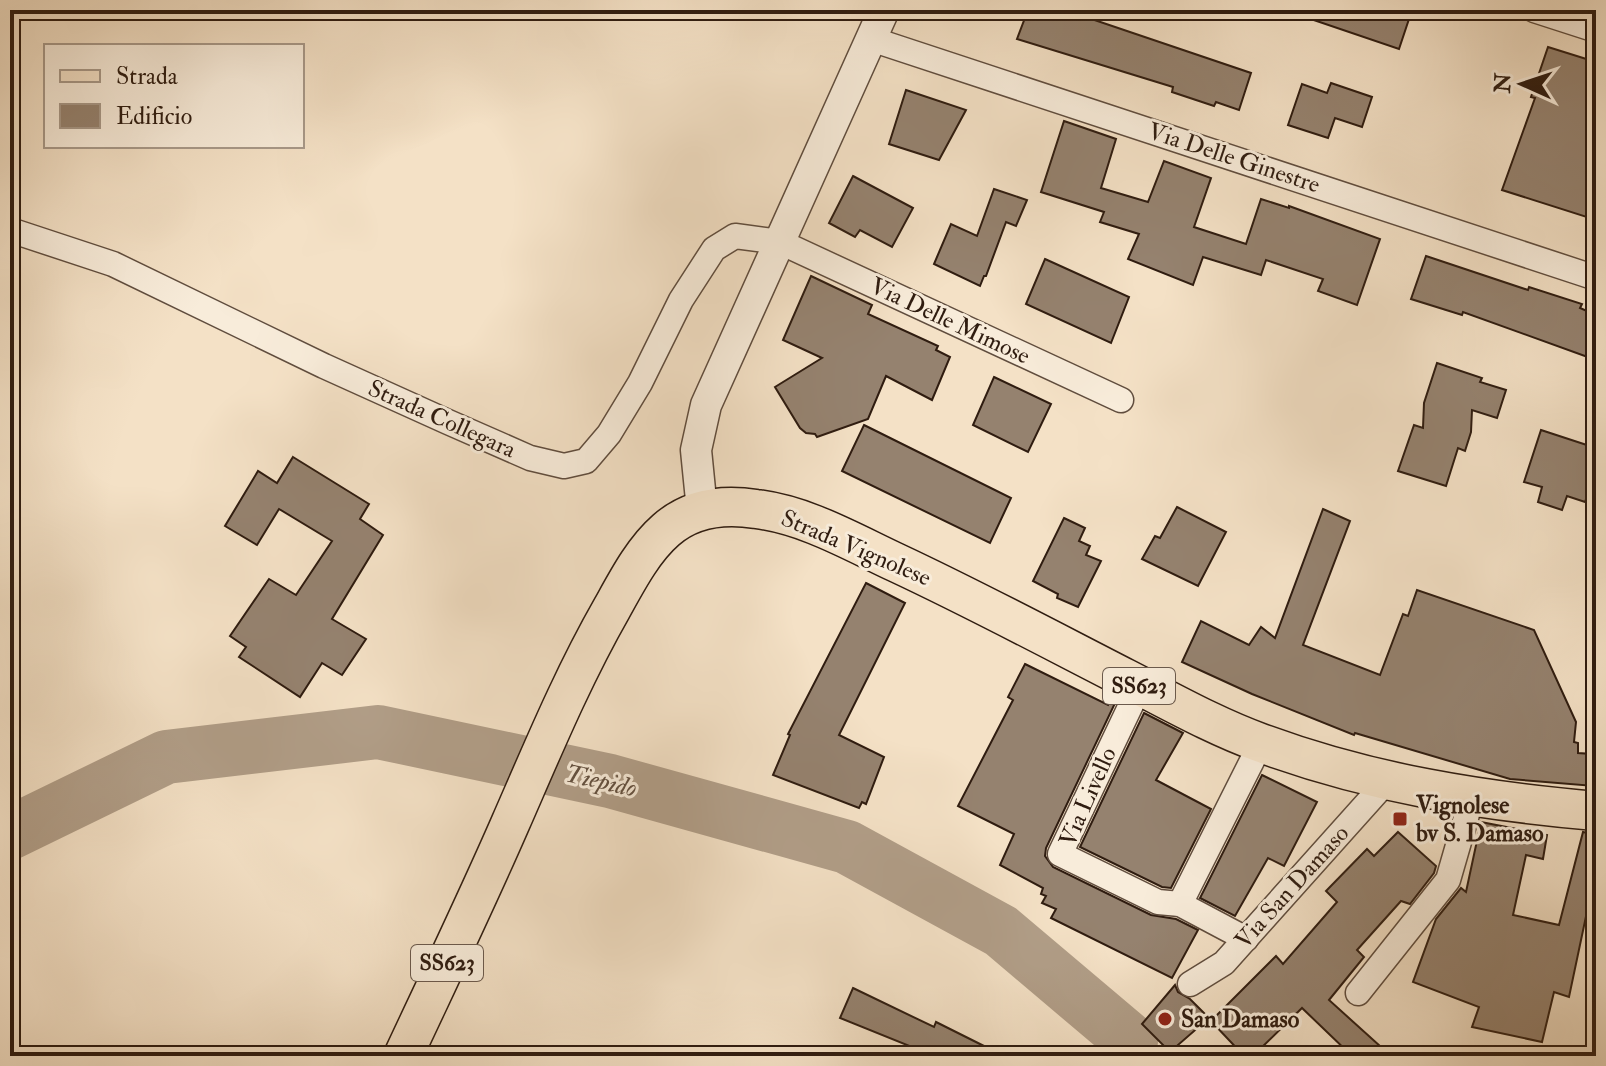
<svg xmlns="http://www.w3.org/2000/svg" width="1606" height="1066" viewBox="0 0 1606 1066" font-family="'IM FELL Double Pica',serif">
	<rect width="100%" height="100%" fill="#f4e1c6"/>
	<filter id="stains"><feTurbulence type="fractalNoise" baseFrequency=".0025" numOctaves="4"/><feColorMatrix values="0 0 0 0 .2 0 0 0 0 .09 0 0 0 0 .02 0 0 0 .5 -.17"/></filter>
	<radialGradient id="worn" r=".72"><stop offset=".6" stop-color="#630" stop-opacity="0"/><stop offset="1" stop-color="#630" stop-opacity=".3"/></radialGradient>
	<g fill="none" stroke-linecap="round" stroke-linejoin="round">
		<polyline stroke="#b19e88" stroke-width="54" points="10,833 166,757 378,732 610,781 847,847 1001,931 1131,1041 1129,1056"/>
	</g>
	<g fill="#95826f" stroke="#2f1c10" stroke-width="2">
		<polygon points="1028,10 1065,10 1251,73 1239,110 1216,102 1214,106 1172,92 1173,87 1017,39"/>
		<polygon points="1296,10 1412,10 1399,49 1296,14"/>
		<polygon points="1548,47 1596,62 1596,220 1502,190 1535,98 1531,97"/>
		<polygon points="1331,83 1372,97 1362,127 1335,118 1328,138 1288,125 1302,84 1327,93"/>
		<polygon points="906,90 966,110 939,160 889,144"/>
		<polygon points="1064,121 1116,139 1101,188 1148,202 1164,161 1211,178 1194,227 1246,244 1261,199 1289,208 1289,206 1380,239 1357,305 1318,291 1323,279 1266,260 1261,275 1203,257 1193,285 1128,259 1139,234 1100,222 1104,212 1041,192"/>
		<polygon points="853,176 913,208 892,247 860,230 855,237 829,223"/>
		<polygon points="994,189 1027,200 1016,226 1006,222 986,276 984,276 980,286 934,264 951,224 977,236"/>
		<polygon points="1426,256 1528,290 1529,287 1582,304 1580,308 1596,315 1596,360 1463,312 1462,315 1411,299"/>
		<polygon points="1045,259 1129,297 1111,343 1026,304"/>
		<polygon points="811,276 872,305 868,314 938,346 936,350 950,357 932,400 886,376 868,419 817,437 815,434 806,433 800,428 775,387 822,358 783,340"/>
		<polygon points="1437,363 1482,378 1480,382 1506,390 1497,418 1472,410 1471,432 1465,451 1458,448 1446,486 1398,471 1414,425 1423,428 1424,403"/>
		<polygon points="994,377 1051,404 1028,452 973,425"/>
		<polygon points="864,425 1011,498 990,543 842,471"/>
		<polygon points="1541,430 1596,448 1596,471 1585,502 1567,496 1562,510 1538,502 1542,487 1524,482"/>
		<polygon points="293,457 369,504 360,519 383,535 332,619 366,639 342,675 322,663 300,697 239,657 246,647 230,636 269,579 296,595 332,541 279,509 257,545 225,526 258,471 277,483"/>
		<polygon points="1177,507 1226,532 1198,586 1142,559 1155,536 1160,538"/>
		<polygon points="1323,509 1350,521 1303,645 1380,675 1403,614 1408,616 1417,590 1534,630 1576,722 1574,742 1578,743 1578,753 1592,754 1594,786 1510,779 1355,733 1354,735 1252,694 1182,662 1201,621 1249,645 1261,627 1275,638"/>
		<polygon points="1064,518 1085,528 1079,541 1090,546 1086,555 1101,561 1078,607 1057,598 1058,594 1033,581"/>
		<polygon points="866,583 905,603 839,735 884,757 866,804 862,802 859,808 773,775 790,735 788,734"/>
		<polygon points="1025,664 1108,705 1112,696 1117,699 1046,848 1045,856 1053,867 1151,915 1176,919 1198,930 1172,978 1051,918 1056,909 1042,903 1046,896 1041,894 1043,888 1000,865 1014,834 958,806 1013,700 1008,697"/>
		<polygon points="1144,713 1183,733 1156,780 1211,809 1171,888 1162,887 1080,847"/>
		<polygon points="1262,775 1317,802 1284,866 1268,858 1235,916 1200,898"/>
		<polygon points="1481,822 1547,835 1543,859 1526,855 1513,915 1559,925 1583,832 1596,835 1596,869 1569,997 1554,992 1542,1042 1472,1027 1479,1007 1413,982 1436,919 1461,888 1466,892"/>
		<polygon points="1398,832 1436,866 1434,873 1410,904 1401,901 1357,950 1364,957 1329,1000 1391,1056 1352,1056 1302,1008 1253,1056 1244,1056 1211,1021 1276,956 1283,964 1337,902 1326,891 1367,849 1374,856"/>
		<polygon points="1175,985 1178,992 1190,999 1209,1018 1170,1052 1142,1024"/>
		<polygon points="853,988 934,1027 936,1022 1004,1056 920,1056 922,1051 840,1018"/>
	</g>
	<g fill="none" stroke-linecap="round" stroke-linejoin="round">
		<defs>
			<g id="minor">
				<polyline points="1534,10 1596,30"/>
				<polyline points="871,39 1596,278"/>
				<polyline points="10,230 113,264 324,366 448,422 530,458 564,466 586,461 609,434 640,383 681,300 714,249 735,236 780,242 1121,400"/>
				<polyline points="1140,686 1060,854 1158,902 1180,904 1246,939"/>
				<polyline points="1180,904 1261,743"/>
				<polyline points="1190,984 1224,963 1386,782"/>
				<polyline points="1358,993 1448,880 1472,797"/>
			</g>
			<polyline id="tertiary" points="702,510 696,450 706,405 884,10"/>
			<path id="primary" d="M403,1056C439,979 476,902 510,824C542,751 572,678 612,608C627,581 643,550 666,530C691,508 724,504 756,509C806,515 852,542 897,563C974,599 1049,639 1125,678C1170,701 1214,726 1261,743C1369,783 1481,801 1596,811"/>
		</defs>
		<use href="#minor" stroke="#604d3e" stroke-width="27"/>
		<use href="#tertiary" stroke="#604d3e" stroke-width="33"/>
		<use href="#primary" stroke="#2f1c10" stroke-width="41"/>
		<use href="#minor" stroke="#f8ecda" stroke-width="24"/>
		<use href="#tertiary" stroke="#f8ecda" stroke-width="30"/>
		<use href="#primary" stroke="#f4e1c6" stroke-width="38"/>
	</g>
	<g fill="#8f2418" stroke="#f8ecda" stroke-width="3">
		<rect x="1392" y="811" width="16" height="16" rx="4"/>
		<circle cx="1165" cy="1019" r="8"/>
	</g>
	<g text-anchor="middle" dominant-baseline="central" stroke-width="6" stroke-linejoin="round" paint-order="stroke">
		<g fill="#f8ecda" stroke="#6b5a4d" stroke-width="2">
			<rect x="1103" y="668" width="72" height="36" rx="6"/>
			<rect x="411" y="945" width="72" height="36" rx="6"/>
		</g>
		<g font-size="22" font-weight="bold" fill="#2f1c10">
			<text x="1139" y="686">SS623</text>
			<text x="447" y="963">SS623</text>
		</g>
		<g font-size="24" fill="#2f1c10" stroke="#f8ecda">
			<text transform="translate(1234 158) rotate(18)">Via Delle Ginestre</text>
			<text transform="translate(950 321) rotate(25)">Via Delle Mimose</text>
			<text transform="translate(442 419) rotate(24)">Strada Collegara</text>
			<text transform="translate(856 548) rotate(23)">Strada Vignolese</text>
			<text transform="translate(1088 797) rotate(-66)">Via Livello</text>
			<text transform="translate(1292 887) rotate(-48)">Via San Damaso</text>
		</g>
		<g font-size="24" font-weight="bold" fill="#2f1c10" stroke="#f8ecda" text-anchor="start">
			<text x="1416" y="805">Vignolese<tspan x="1416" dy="28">bv S. Damaso</tspan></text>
			<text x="1181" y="1019">San Damaso</text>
		</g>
		<g font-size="26" font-style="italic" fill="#635040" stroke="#f8ecda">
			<text transform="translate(601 781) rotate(13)">Tiepido</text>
		</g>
	</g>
	<rect width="1606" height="1066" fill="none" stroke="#f4e1c6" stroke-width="40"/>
	<rect x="12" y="12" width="1582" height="1042" fill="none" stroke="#2f1c10" stroke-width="4"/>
	<rect x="20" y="20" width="1566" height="1026" fill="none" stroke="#2f1c10" stroke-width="2"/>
	<rect x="44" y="44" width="260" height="104" fill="#f8ecda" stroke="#a89989" stroke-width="2"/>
	<rect x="60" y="70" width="40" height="12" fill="#f4e1c6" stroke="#a89989" stroke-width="2"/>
	<text x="116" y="84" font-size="24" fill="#2f1c10">Strada</text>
	<rect x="60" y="104" width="40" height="24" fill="#95826f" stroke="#a89989" stroke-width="2"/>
	<text x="116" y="124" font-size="24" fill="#2f1c10">Edificio</text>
	<g transform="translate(1522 84) rotate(273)" stroke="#f8ecda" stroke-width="6" paint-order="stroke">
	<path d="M0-6L14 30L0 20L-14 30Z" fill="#2f1c10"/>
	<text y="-12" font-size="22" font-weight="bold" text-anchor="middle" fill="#2f1c10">N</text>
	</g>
	<rect width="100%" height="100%" filter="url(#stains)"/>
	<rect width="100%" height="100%" fill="url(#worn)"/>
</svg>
